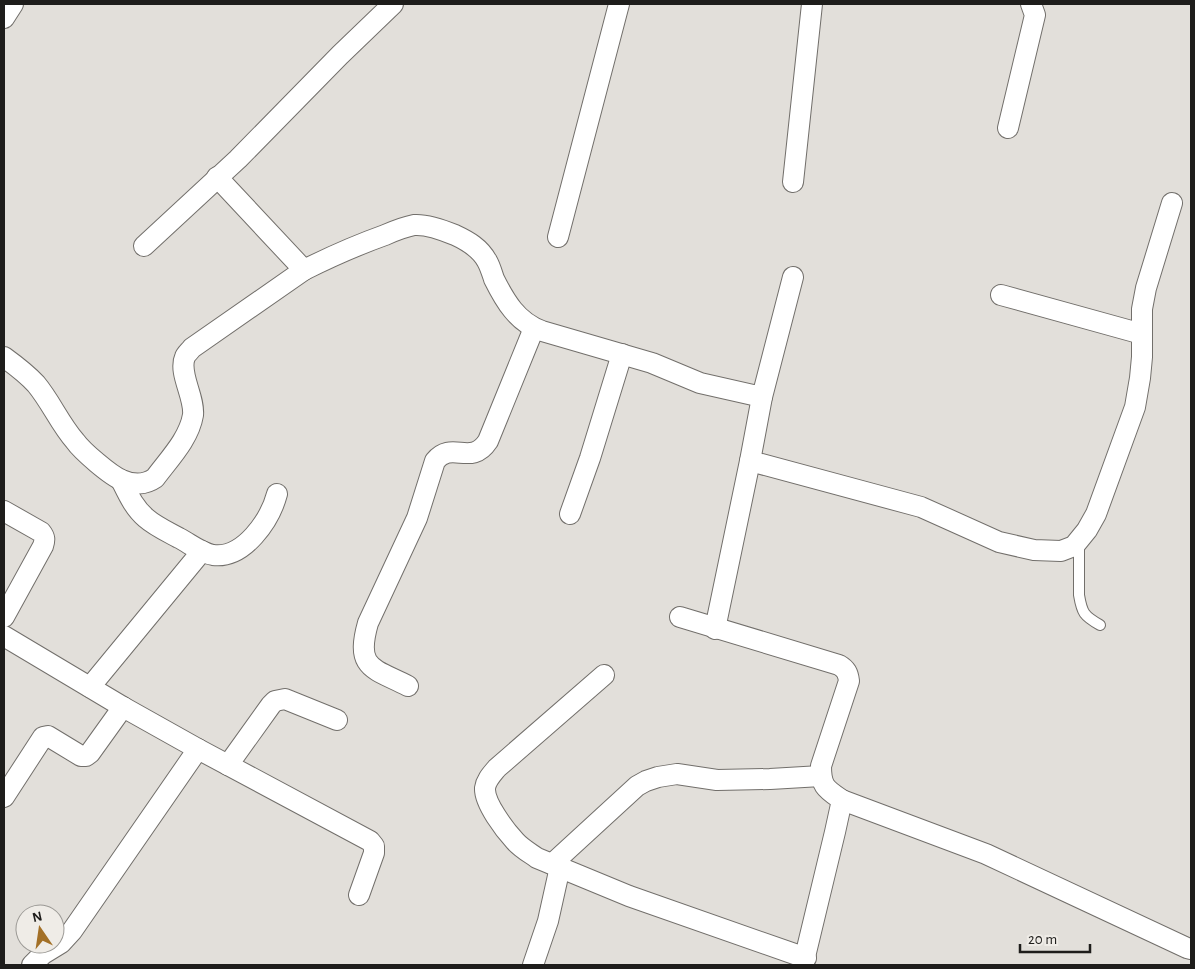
<svg xmlns="http://www.w3.org/2000/svg" width="1195" height="969" viewBox="0 0 1195 969" font-family="'Alegreya Sans',sans-serif">
	<rect width="100%" height="100%" fill="#e2dfda"/>
	<g fill="none" stroke-linecap="round" stroke-linejoin="round">
		<defs>
			<path id="lane" d="M1079,542V595C1082,613 1084,616 1100,625"/>
			<g id="street">
				<polyline points="4,18 13,4"/>
				<polyline points="1008,128 1035,15 1031,4"/>
				<path d="M217,177L304,270C330,257 357,245 385,235C394,231 404,227 414,225C427,224 443,230 455,235C468,241 480,248 487,261C490,266 492,273 494,279C505,301 517,322 542,331L652,363L700,383L762,397L793,277"/>
				<polyline points="793,182 812,4"/>
				<polyline points="558,237 619,4"/>
				<polyline points="144,246 238,159 340,55 393,4"/>
				<polyline points="1001,295 1142,334"/>
				<path d="M4,357C15,365 26,373 36,384C51,402 60,424 75,441C82,451 111,476 122,480C133,485 145,485 155,478C169,459 189,439 193,415C195,397 178,373 185,357C186,354 190,351 192,348L304,270"/>
				<polyline points="750,461 921,507 999,542 1034,550 1061,551 1074,546 1087,530 1096,514 1135,407 1140,378 1142,357 1142,309 1146,288 1172,203"/>
				<path d="M121,480C128,494 134,508 146,518C155,526 168,532 179,538C189,543 201,553 213,555C244,559 270,520 277,494"/>
				<path d="M4,511L41,532C45,537 45,540 43,546L4,617"/>
				<polyline points="570,514 590,458 622,354"/>
				<path d="M680,617L839,665C846,669 848,673 849,681L821,766C821,787 826,789 842,800L835,832L803,965"/>
				<polyline points="715,629 750,461 762,397"/>
				<polyline points="4,636 123,707 198,749 370,841 374,846 374,853 359,895"/>
				<path d="M604,675L497,768C492,774 486,780 485,788C484,803 505,830 515,841C521,848 530,853 537,858L629,896L806,958"/>
				<path d="M408,686C373,668 355,669 368,623L417,518L435,461C452,440 471,467 488,441L534,328"/>
				<polyline points="90,687 202,551"/>
				<polyline points="228,765 271,705 275,701 285,699 337,720"/>
				<polyline points="4,797 43,737 48,736 81,756 86,756 90,753 123,707"/>
				<polyline points="842,800 986,854 1187,948 1191,949"/>
				<polyline points="552,864 637,786 646,781 658,777 677,774 717,780 770,779 821,776"/>
				<polyline points="32,965 43,954 61,943 72,931 198,749"/>
				<polyline points="533,965 548,921 560,867"/>
			</g>
		</defs>
		<use href="#lane" stroke="#726f6b" stroke-width="12"/>
		<use href="#street" stroke="#726f6b" stroke-width="22"/>
		<use href="#lane" stroke="#fff" stroke-width="10"/>
		<use href="#street" stroke="#fff" stroke-width="20"/>
	</g>
	<rect width="1195" height="969" fill="none" stroke="#1e1d1b" stroke-width="10"/>
	<g transform="translate(40 929) rotate(347)"><circle r="24" fill="#efece7" stroke="#9b9995"/>
	<path d="M0-4L9 19L0 12L-9 19Z" fill="#a37027"/>
	<text y="-8" font-size="14" font-weight="bold" text-anchor="middle" fill="#1e1d1b">N</text>
	</g>
	<path d="M1020 944v8h70v-8" fill="none" stroke="#1e1d1b" stroke-width="2.5"/>
	<text x="1028" y="944" font-size="15" fill="#1e1d1b" stroke="#efece7" stroke-width="4" paint-order="stroke">20 m</text>
</svg>
